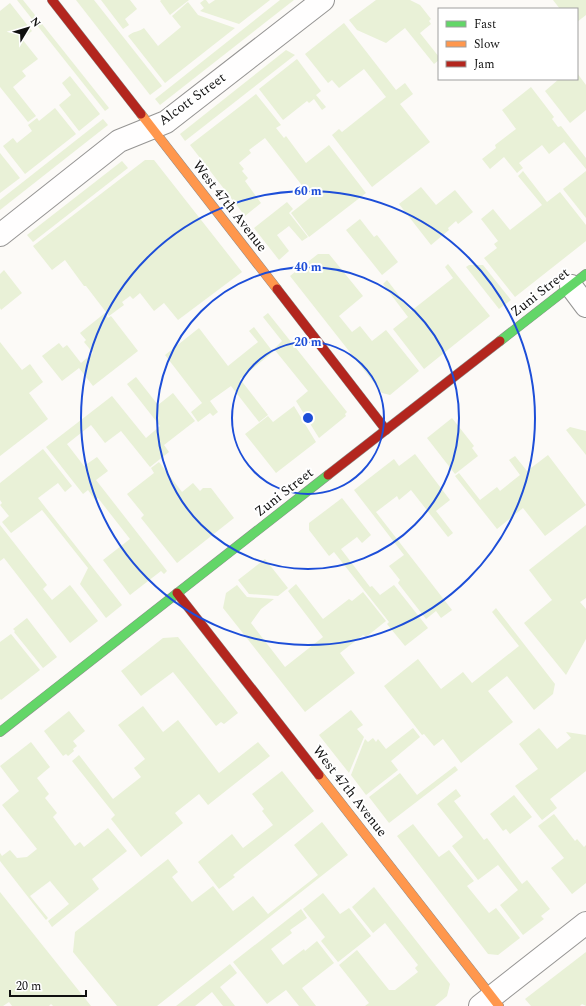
<svg xmlns="http://www.w3.org/2000/svg" width="586" height="1006" viewBox="0 0 586 1006" font-family="Spectral,serif">
	<rect width="100%" height="100%" fill="#fcfaf7"/>
	<g fill="#e9f1d7">
		<polygon points="17,0 23,0 109,108 105,111"/>
		<polygon points="76,0 94,0 162,86 150,95"/>
		<polygon points="101,0 130,0 137,9 125,19 129,25 123,29"/>
		<polygon points="161,0 189,0 170,15 160,1"/>
		<polygon points="204,0 206,0 209,4 215,0 270,0 239,24 200,11 204,8 200,3"/>
		<polygon points="280,0 294,0 160,105 155,99"/>
		<polygon points="376,0 410,0 420,5 431,19 429,21 431,24 420,33 439,57 439,60 434,64 405,28 386,43 357,30 349,20"/>
		<polygon points="553,0 586,0 586,15 577,22 577,9 560,9"/>
		<path d="M188,2L198,15L235,28L165,83L128,36C133,31 139,32 144,28L158,46L181,27L172,16Z"/>
		<polygon points="10,3 32,31 22,39 38,59 22,71 26,76 13,87 36,116 28,122 0,87 0,11"/>
		<polygon points="344,23 396,90 405,83 413,94 400,104 430,142 372,187 332,135 339,129 342,132 386,97 364,69 339,88 332,80 328,83 305,54"/>
		<polygon points="286,50 295,55 185,141 180,134"/>
		<polygon points="297,59 321,91 316,95 326,107 322,110 314,99 309,103 307,101 283,120 259,89"/>
		<polygon points="577,73 586,85 586,110 570,123 545,91 559,79 577,79"/>
		<polygon points="70,76 100,114 79,131 59,105 71,95 62,83"/>
		<polygon points="531,87 554,117 552,119 558,127 561,126 586,158 586,169 564,142 549,154 542,145 519,163 523,168 517,173 504,157 490,169 482,159 496,148 495,145 516,129 502,110"/>
		<polygon points="256,94 281,125 276,128 284,138 286,136 306,163 329,145 366,193 309,237 291,213 311,197 265,138 249,150 251,153 239,163 244,169 242,171 248,178 245,181 261,203 245,216 190,145"/>
		<polygon points="55,108 76,134 25,174 3,146 13,138 17,143 32,131 28,125 37,118 39,121"/>
		<polygon points="103,119 108,125 0,210 0,200"/>
		<polygon points="0,153 20,178 0,193"/>
		<polygon points="145,160 154,160 242,272 178,320 164,303 154,311 140,293 133,299 130,296 122,302 124,305 109,316 86,286 84,286 65,260 52,270 33,246"/>
		<polygon points="122,161 128,168 33,242 27,235"/>
		<polygon points="523,171 547,202 560,192 586,225 586,241 515,297 484,258 497,248 494,244 498,241 481,219 493,209 510,230 542,205 518,176"/>
		<polygon points="586,171 586,218 563,189"/>
		<polygon points="421,187 436,205 455,190 473,212 458,224 456,221 448,228 449,230 431,245 399,204"/>
		<polygon points="287,202 293,209 289,213 308,237 302,241 289,226 277,235 289,251 279,260 254,228"/>
		<polygon points="360,219 374,237 377,235 398,262 382,275 346,230"/>
		<polygon points="318,254 329,254 363,296 339,316 352,332 360,326 372,341 386,330 419,371 390,395 382,393 290,276"/>
		<polygon points="448,264 490,316 424,369 393,329 408,317 383,284 387,280 411,311 453,278 445,267"/>
		<polygon points="469,265 483,265 511,300 499,309 466,267"/>
		<polygon points="4,270 22,293 1,310 0,308 0,274"/>
		<polygon points="105,313 108,318 111,316 138,351 93,386 79,368 62,381 42,356 59,343 63,348 67,345 81,363 93,353 84,342 86,340 80,333"/>
		<polygon points="268,313 347,412 345,414 346,416 319,438 296,401 308,391 274,349 282,341 263,317"/>
		<polygon points="254,327 273,352 240,379 268,415 259,422 231,386 210,401 218,412 213,416 210,413 198,422 191,412 202,403 165,355 199,328 228,366 258,342 249,331"/>
		<polygon points="0,342 22,370 30,364 43,382 29,393 48,419 0,456"/>
		<polygon points="136,377 158,405 173,393 195,421 164,445 169,452 150,467 121,431 105,443 91,425 67,444 84,466 97,457 108,471 96,480 167,571 164,574 161,571 130,595 103,560 130,539 98,498 95,500 88,490 83,494 46,447 112,396 146,438 160,426 127,384"/>
		<polygon points="294,406 316,442 276,473 245,434 268,416 273,422"/>
		<polygon points="452,418 474,446 472,448 478,456 455,474 427,438"/>
		<polygon points="570,427 586,431 586,455 566,430"/>
		<polygon points="43,449 72,486 65,492 58,483 38,498 122,605 106,618 80,584 88,568 42,510 11,533 2,522 9,516 0,505 2,503 0,500 0,483"/>
		<polygon points="415,454 450,500 436,511 453,533 448,537 411,490 399,500 397,496 376,512 452,610 441,618 436,611 426,619 398,583 400,580 389,566 404,555 354,490 394,459 399,466"/>
		<polygon points="548,455 586,505 545,536 523,508 497,529 455,476 459,473 480,500 497,487 500,491 520,475 509,460 515,456 527,471"/>
		<polygon points="159,462 182,492 193,483 200,491 203,488 211,488 234,518 177,563 141,518 144,515 127,494 154,473 151,468"/>
		<polygon points="342,498 371,535 362,543 357,537 341,549 370,587 372,586 380,595 394,585 428,628 405,646 387,624 389,622 334,552 329,556 309,530 309,523"/>
		<polygon points="0,525 47,585 43,589 52,600 70,585 98,621 70,643 4,558 0,561"/>
		<polygon points="586,525 586,598 580,602 586,609 586,639 566,675 524,623 552,600 529,570"/>
		<polygon points="265,559 288,588 278,596 249,594 238,580"/>
		<polygon points="296,584 323,619 349,599 352,601 363,592 386,621 366,637 363,635 340,653 355,673 305,712 223,608 226,593 237,585 247,597 274,599 261,609 251,623 285,667 323,637 288,591"/>
		<polygon points="496,608 555,684 553,694 534,710 507,676 488,691 513,722 461,763 443,739 434,746 424,734 422,735 384,686 418,659 441,689 463,672 472,683 519,646 492,612"/>
		<polygon points="27,618 57,657 43,668 14,632 15,631 13,629"/>
		<polygon points="11,634 40,670 1,700 0,699 0,642"/>
		<polygon points="178,637 238,713 224,724 221,722 216,726 173,672 141,696 121,671 163,638"/>
		<polygon points="143,706 163,732 178,720 219,773 258,742 270,756 208,805 199,794 175,813 183,823 141,857 111,819 115,815 72,761 79,755 113,799 141,777 134,768 145,759 118,725"/>
		<polygon points="351,710 363,725 357,729 364,737 349,773 319,735"/>
		<polygon points="69,711 85,731 73,741 77,746 73,749 74,751 68,756 66,754 63,756 44,731"/>
		<polygon points="413,728 420,737 391,761 398,770 366,795 351,775 365,739 368,742 373,738 376,742 378,739 386,749"/>
		<polygon points="539,728 557,749 571,738 566,732 586,735 586,771 550,799 557,808 542,820 515,786 538,769 519,744"/>
		<polygon points="31,742 50,767 37,778 49,794 45,798 57,813 53,817 75,846 80,842 84,847 108,828 127,851 92,879 99,889 52,927 48,921 69,904 50,881 30,896 48,918 46,920 0,861 0,853 2,856 10,850 17,858 27,857 37,849 2,805 19,791 0,766"/>
		<polygon points="455,766 458,770 389,823 369,797 400,773 417,795"/>
		<polygon points="282,771 314,811 233,875 235,877 219,889 198,862 232,834 243,848 273,825 262,811 264,809 252,794"/>
		<polygon points="456,789 461,796 454,801 484,840 487,838 522,884 527,880 550,909 541,916 544,919 523,935 500,905 518,890 498,865 478,880 452,846 463,837 437,804"/>
		<polygon points="514,795 532,817 510,834 506,829 503,831 490,814"/>
		<polygon points="554,814 575,841 577,839 584,847 586,845 586,883 572,894 551,868 564,858 538,826"/>
		<polygon points="322,822 348,855 157,1006 117,1006 73,952 75,932 168,859 178,872 172,877 192,902 213,886 233,911 253,896 268,914 318,875 294,845"/>
		<polygon points="413,824 439,857 449,850 474,881 467,886 489,913 496,908 520,938 498,955 488,954 397,836"/>
		<polygon points="374,887 450,984 447,996 435,1006 365,1006 369,1003 339,965 357,950 389,990 395,990 418,972 415,968 418,965 385,923 373,933 352,907"/>
		<polygon points="0,892 91,1006 53,1006 51,1004 49,1006 12,1006 9,1002 3,1006 0,1006"/>
		<polygon points="323,893 340,914 349,908 371,936 338,962 321,941 325,937 303,909"/>
		<polygon points="301,909 307,918 290,930 292,933 271,949 283,965 304,949 305,951 317,941 334,963 302,988 316,1006 299,1006 286,990 267,1004 233,962"/>
		<polygon points="586,952 586,1006 582,1004 580,1006 531,1006 525,999"/>
		<polygon points="230,964 237,973 220,987 235,1006 223,1006 212,992 195,1006 176,1006"/>
	</g>
	<g fill="none" stroke-linecap="round" stroke-linejoin="round">
		<defs>
			<g id="street">
				<polyline points="0,235 119,141 166,122 323,0"/>
				<polyline points="571,286 586,306"/>
				<polyline points="480,1006 586,923"/>
			</g>
			<g id="fast">
				<polyline points="500,341 586,274"/>
				<polyline points="0,732 328,475"/>
			</g>
			<g id="slow">
				<polyline points="141,114 277,289"/>
				<polyline points="319,775 499,1006"/>
			</g>
			<g id="jam">
				<polyline points="52,0 141,114"/>
				<polyline points="277,289 386,430"/>
				<polyline points="328,475 500,341"/>
				<polyline points="177,593 319,775"/>
			</g>
		</defs>
		<use href="#street" stroke="#969594" stroke-width="24"/>
		<use href="#fast" stroke="#8d8c8b" stroke-width="10"/>
		<use href="#slow" stroke="#8d8c8b" stroke-width="10"/>
		<use href="#jam" stroke="#8d8c8b" stroke-width="10"/>
		<use href="#street" stroke="#fffefe" stroke-width="22"/>
		<use href="#fast" stroke="#63d668" stroke-width="9"/>
		<use href="#slow" stroke="#ff974d" stroke-width="9"/>
		<use href="#jam" stroke="#b3261e" stroke-width="9"/>
	</g>
	<g fill="none" stroke="#1d4ed8" stroke-width="2">
		<circle cx="308" cy="418" r="76"/>
		<circle cx="308" cy="418" r="151"/>
		<circle cx="308" cy="418" r="227"/>
	</g>
	<g text-anchor="middle" dominant-baseline="central" stroke-width="4" stroke-linejoin="round" paint-order="stroke">
		<g font-size="14" fill="#101010" stroke="#fff">
			<text transform="translate(192 99) rotate(-36)">Alcott Street</text>
			<text transform="translate(230 206) rotate(52)">West 47th Avenue</text>
			<text transform="translate(540 292) rotate(-38)">Zuni Street</text>
			<text transform="translate(284 492) rotate(-38)">Zuni Street</text>
			<text transform="translate(350 791) rotate(52)">West 47th Avenue</text>
		</g>
	</g>
	<circle cx="308" cy="418" r="6" fill="#1d4ed8" stroke="#fff" stroke-width="2"/>
	<g font-size="12" text-anchor="middle" font-weight="bold" fill="#1d4ed8" stroke="#fff" stroke-width="4" stroke-linejoin="round" paint-order="stroke">
		<text x="308" y="195">60 m</text>
		<text x="308" y="271">40 m</text>
		<text x="308" y="346">20 m</text>
	</g>
	<rect x="438" y="8" width="140" height="72" fill="#ffffff" stroke="#9f9f9f"/>
	<rect x="446" y="21" width="20" height="6" fill="#63d668" stroke="#9f9f9f"/>
	<text x="474" y="28" font-size="12" fill="#101010">Fast</text>
	<rect x="446" y="41" width="20" height="6" fill="#ff974d" stroke="#9f9f9f"/>
	<text x="474" y="48" font-size="12" fill="#101010">Slow</text>
	<rect x="446" y="61" width="20" height="6" fill="#b3261e" stroke="#9f9f9f"/>
	<text x="474" y="68" font-size="12" fill="#101010">Jam</text>
	<g transform="translate(28 28) rotate(52)" stroke="#ffffff" stroke-width="3" paint-order="stroke">
	<path d="M0-3L7 15L0 10L-7 15Z" fill="#101010"/>
	<text y="-6" font-size="11" font-weight="bold" text-anchor="middle" fill="#101010">N</text>
	</g>
	<path d="M10 990v6h76v-6" fill="none" stroke="#101010" stroke-width="2"/>
	<text x="16" y="990" font-size="12" fill="#101010" stroke="#ffffff" stroke-width="3" paint-order="stroke">20 m</text>
</svg>
